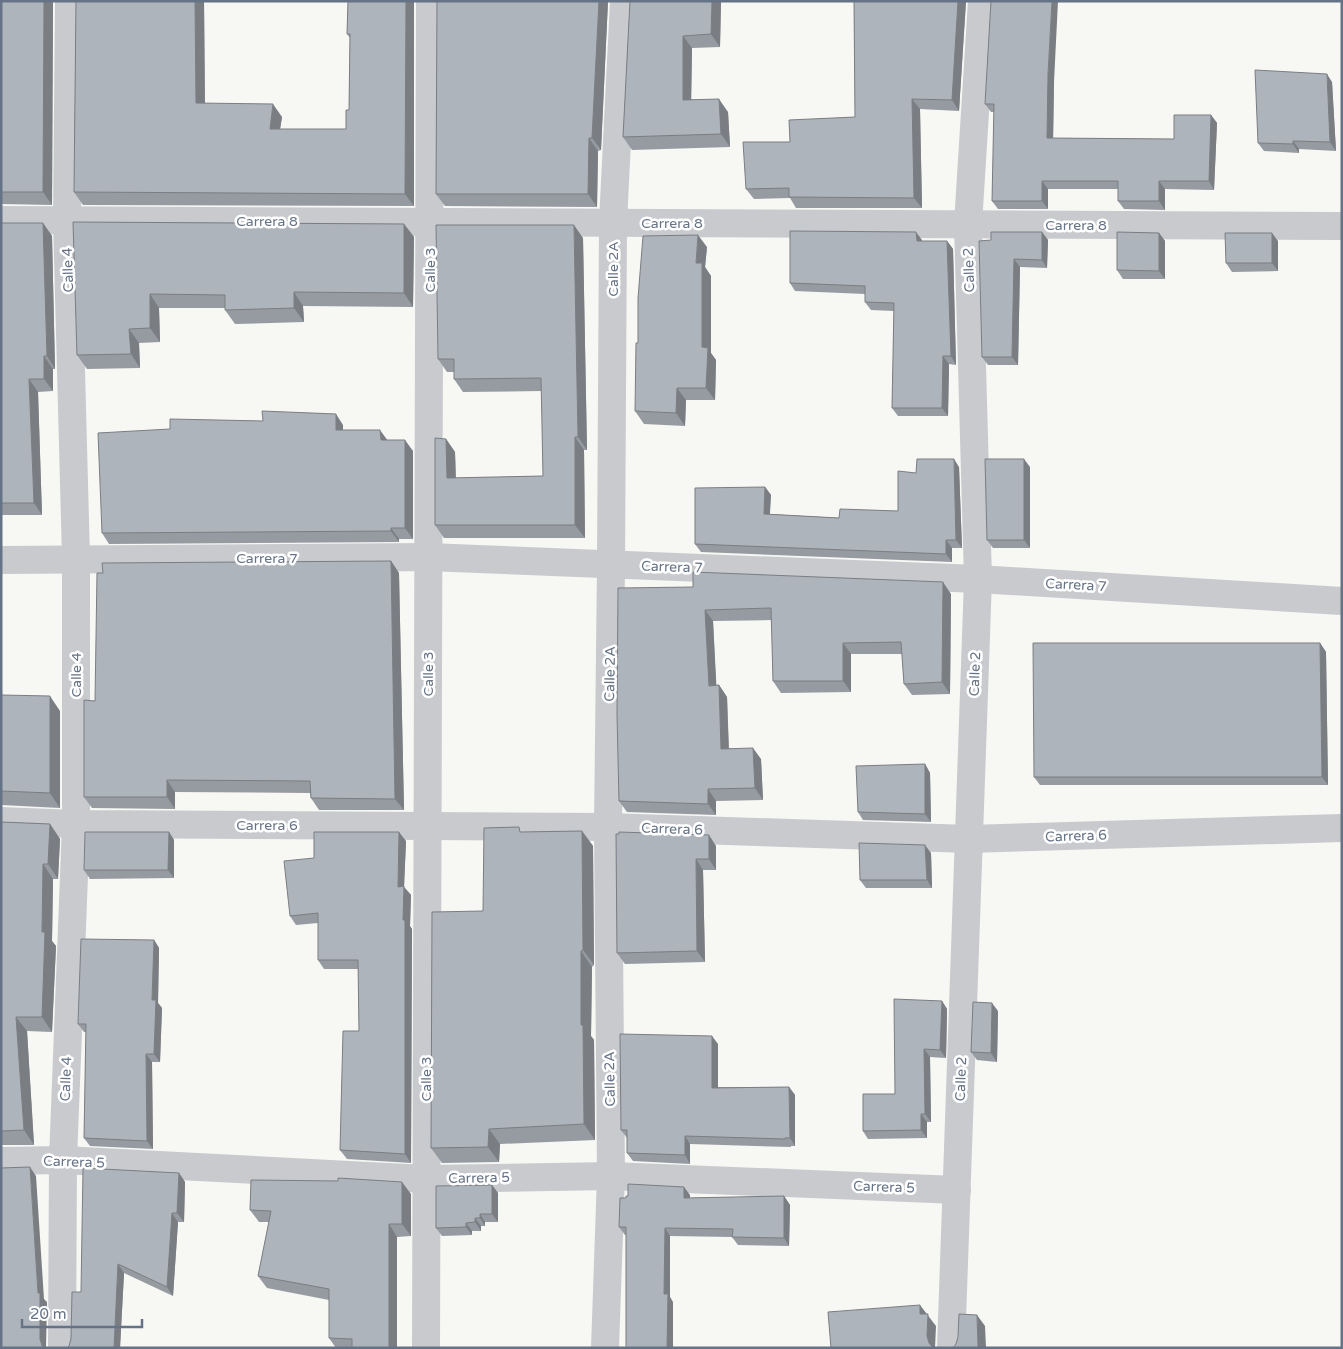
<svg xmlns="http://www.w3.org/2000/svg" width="1343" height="1349" viewBox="0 0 1343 1349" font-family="'Varela Round',sans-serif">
	<rect width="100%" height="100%" fill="#f7f7f4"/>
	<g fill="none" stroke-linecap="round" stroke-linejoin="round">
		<g stroke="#c8cace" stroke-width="28">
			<polyline points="1,220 1342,226"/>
			<polyline points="1,560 428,557 978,579 1342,601"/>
			<polyline points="1,821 76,824 608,827 969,839 1342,828"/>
			<polyline points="1,1161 63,1160 426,1179 611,1176 957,1190"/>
			<polyline points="62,1348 63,1160 76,824 76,558 67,220 69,1"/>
			<polyline points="426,1348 430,1"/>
			<polyline points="605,1348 611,1176 608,827 611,565 613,222 624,1"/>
			<polyline points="951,1348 978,579 968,224 982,1"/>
		</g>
	</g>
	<g fill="#969ba1">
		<polygon points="1,1 53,1 52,205 1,204"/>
		<polygon points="76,1 204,1 205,103 282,117 280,129 346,129 349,110 350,38 347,34 348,1 414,1 414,206 83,205 74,192"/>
		<polygon points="437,1 608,1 601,150 598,151 597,207 445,206 436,194"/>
		<polygon points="630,1 721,1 720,47 692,48 691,99 728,112 730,147 632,150 623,137"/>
		<polygon points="854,1 966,1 959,111 920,109 922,208 796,208 790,198 754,199 746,189 855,117"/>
		<polygon points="1054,82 1053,138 1174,139 1211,115 1217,123 1214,190 1165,189 1165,210 1124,209 1118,201 1118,189 1048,189 1048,209 998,209 992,201 994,112 991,112 985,104"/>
		<polygon points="1332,82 1336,151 1299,149 1299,153 1264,151 1258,143"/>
		<polygon points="73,222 404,224 414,237 413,307 303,306 304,322 235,324 225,310 225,308 159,308 160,342 139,343 140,368 87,369 77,355"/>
		<polygon points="1,223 43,223 52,236 55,369 53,369 53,391 38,392 42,515 1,515"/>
		<polygon points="1042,232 1048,240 1047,268 1020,267 1018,365 988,365 982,357 991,240"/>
		<polygon points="1159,233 1165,241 1165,279 1123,279 1117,270"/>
		<polygon points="583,238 587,450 584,450 585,538 444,538 435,525 446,439 455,452 456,478 543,476 542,391 463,392 454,379 454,372 447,372 438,359"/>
		<polygon points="922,240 922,241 947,241 953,249 956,365 949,364 948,416 898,416 892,408 894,311 871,310 865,302 865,294 795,291 790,283"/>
		<polygon points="1278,241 1278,271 1232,272 1226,263"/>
		<polygon points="707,247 705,267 711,276 711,353 716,360 715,400 686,400 685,426 644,424 635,411"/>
		<polygon points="343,425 343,430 387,440 413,451 413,539 399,539 399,542 109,544 102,533"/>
		<polygon points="959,467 962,548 952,548 952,562 701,552 695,544 765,487 771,495 770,514 839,518 898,511 916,473"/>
		<polygon points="1030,467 1030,548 993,548 987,540"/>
		<polygon points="391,561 399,573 404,810 319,810 311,798 310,793 175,792 175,809 92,808 84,797 95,701"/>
		<polygon points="618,588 951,594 950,694 912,695 904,684 902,654 851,654 851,692 781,693 773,681 772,620 713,621 716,685 719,685 727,697 729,748 761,759 763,800 716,801 716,815 627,812 619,801"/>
		<polygon points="1320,643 1326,652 1328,785 1040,785 1034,777"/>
		<polygon points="1,695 60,711 60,808 1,805"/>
		<polygon points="925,764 930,773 931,822 863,820 858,812"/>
		<polygon points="1,822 50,824 60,839 58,879 53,879 52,941 56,946 52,1032 27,1031 34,1145 1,1145"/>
		<polygon points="582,831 593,846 594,965 592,967 591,1036 594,1040 595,1140 500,1144 499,1162 442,1163 431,1148 483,911 523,832"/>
		<polygon points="169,832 174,840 174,878 90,879 84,870"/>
		<polygon points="616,834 716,846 716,870 703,870 705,962 625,964 617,953"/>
		<polygon points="406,841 404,887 411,895 410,926 412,929 411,1163 347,1159 340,1150 359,1031 358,969 324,969 318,960 318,923 296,925 290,916 314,858"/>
		<polygon points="931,853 932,888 866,888 860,880"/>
		<polygon points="154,940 159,948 158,1003 162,1008 160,1062 152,1062 153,1149 90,1146 84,1138 86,1032 84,1032 78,1024"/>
		<polygon points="942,1001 947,1009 946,1058 930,1057 931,1122 927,1122 927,1138 868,1139 863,1131 895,1094"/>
		<polygon points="998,1011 997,1062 977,1060 971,1052"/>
		<polygon points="718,1044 718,1087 789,1087 795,1095 795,1146 791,1146 791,1147 690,1144 690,1164 633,1161 627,1153 627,1138 621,1130"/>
		<polygon points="179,1173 185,1182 184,1222 178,1222 173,1296 124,1273 120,1348 68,1348 69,1346 81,1292"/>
		<polygon points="492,1185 498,1193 498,1222 485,1222 485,1226 481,1226 481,1231 472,1231 472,1235 442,1236 436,1228"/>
		<polygon points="411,1194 411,1236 397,1237 397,1348 336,1348 329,1338 329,1300 267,1288 258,1276 269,1222 259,1222 250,1210"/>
		<polygon points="690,1195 690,1198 784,1196 790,1205 789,1246 738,1245 732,1237 670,1236 670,1297 673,1302 626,1235 625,1235 619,1227"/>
	</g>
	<g fill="#7a7e83">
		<polygon points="44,1 53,1 52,205 43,192"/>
		<polygon points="195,1 204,1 205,115 196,103"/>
		<polygon points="406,1 414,1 414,206 405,194"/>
		<polygon points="599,1 608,1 601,150 592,138"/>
		<polygon points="712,1 721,1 720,47 711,34"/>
		<polygon points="958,1 966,1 959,111 952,100"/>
		<polygon points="1052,1 1058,1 1054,82 1053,146 1047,138 1048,74"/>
		<polygon points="683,36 692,48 691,112 683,100"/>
		<polygon points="1327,74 1332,82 1336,151 1330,142"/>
		<polygon points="719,99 728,112 730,147 721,134"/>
		<polygon points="912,99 920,109 922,208 914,198"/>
		<polygon points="273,104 282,117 278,142 270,129"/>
		<polygon points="1211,115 1217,123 1214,190 1209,181"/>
		<polygon points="589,138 598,151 597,207 588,194"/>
		<polygon points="1293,141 1299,149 1299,153 1293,144"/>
		<polygon points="1042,181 1048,189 1048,209 1042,201"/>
		<polygon points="1159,181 1165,189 1165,210 1159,201"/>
		<polygon points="43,223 52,236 55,369 47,356"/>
		<polygon points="404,224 414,237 413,307 404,293"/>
		<polygon points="574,225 583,238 587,450 578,437"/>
		<polygon points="916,232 922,240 922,250 917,241"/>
		<polygon points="1042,232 1048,240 1047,268 1042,260"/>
		<polygon points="1159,233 1165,241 1165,279 1159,271"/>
		<polygon points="1272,233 1278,241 1278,271 1272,263"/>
		<polygon points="698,235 707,247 705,267 711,276 711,353 716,360 715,400 706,388 702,347 696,263"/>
		<polygon points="947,241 953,249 956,365 951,356"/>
		<polygon points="1014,259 1020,267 1018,365 1012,357"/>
		<polygon points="294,292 303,306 304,322 294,308"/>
		<polygon points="150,294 159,308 160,342 150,328"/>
		<polygon points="129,329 139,343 140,368 131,354"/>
		<polygon points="44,356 53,369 53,391 44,379"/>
		<polygon points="943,356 949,364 948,416 942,408"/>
		<polygon points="29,379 38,392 42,515 34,503"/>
		<polygon points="677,388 686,400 685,426 676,413"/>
		<polygon points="336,414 343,425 343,441 336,430"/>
		<polygon points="380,430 388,441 381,440"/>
		<polygon points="575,437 584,450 585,538 575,525"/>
		<polygon points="446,439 455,452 456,491 447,478"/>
		<polygon points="405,440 413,451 413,539 405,528"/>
		<polygon points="954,459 959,467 962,548 956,540"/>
		<polygon points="1024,459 1030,467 1030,548 1024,540"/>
		<polygon points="765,487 771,495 769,522 764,514"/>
		<polygon points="391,528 399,539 399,542 391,531"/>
		<polygon points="946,540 952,548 952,562 946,554"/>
		<polygon points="391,561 399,573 404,810 395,799"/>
		<polygon points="943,582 951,594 950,694 942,682"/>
		<polygon points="705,610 713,621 717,697 709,686"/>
		<polygon points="843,643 851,654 851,692 843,681"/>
		<polygon points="1320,643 1326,652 1328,785 1322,777"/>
		<polygon points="719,685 727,697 729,760 721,749"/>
		<polygon points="50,696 60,711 60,808 50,793"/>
		<polygon points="753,748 761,759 763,800 755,788"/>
		<polygon points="925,764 930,773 931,822 925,814"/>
		<polygon points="167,780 175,792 175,809 167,797"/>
		<polygon points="708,789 716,801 716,815 708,804"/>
		<polygon points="50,824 60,839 58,879 48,864"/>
		<polygon points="582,831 593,846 594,965 583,950"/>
		<polygon points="169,832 174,840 174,878 168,870"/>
		<polygon points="399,832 406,841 404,887 411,895 410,926 412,929 411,1163 405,1154 403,920 398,887"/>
		<polygon points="709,835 716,846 716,870 709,859"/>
		<polygon points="925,845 931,853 932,888 927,880"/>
		<polygon points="696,859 703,870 705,962 697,951"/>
		<polygon points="43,864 53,879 52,941 56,946 52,1032 42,1017 42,932"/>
		<polygon points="154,940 159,948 158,1003 162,1008 160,1062 154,1054 152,1000"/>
		<polygon points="581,951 592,967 591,1036 594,1040 595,1140 584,1124 581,1025"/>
		<polygon points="942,1001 947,1009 946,1058 940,1050"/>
		<polygon points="992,1003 998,1011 997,1062 991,1053"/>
		<polygon points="16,1017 27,1031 34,1145 24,1130"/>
		<polygon points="712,1036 718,1044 718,1096 712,1088"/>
		<polygon points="924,1049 930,1057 931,1122 925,1114"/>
		<polygon points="146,1054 152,1062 153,1149 147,1141"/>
		<polygon points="789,1087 795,1095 795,1146 790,1138"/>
		<polygon points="921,1114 927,1122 927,1138 921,1130"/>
		<polygon points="489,1129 500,1144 499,1162 488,1147"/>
		<polygon points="685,1136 690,1144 690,1164 685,1155"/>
		<polygon points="30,1167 36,1176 44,1299 47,1302 46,1348 43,1348 40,1339 38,1293"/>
		<polygon points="179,1173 185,1182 184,1222 177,1213"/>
		<polygon points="402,1182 411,1194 411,1236 402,1224"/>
		<polygon points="492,1185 498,1193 498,1222 492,1214"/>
		<polygon points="684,1187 690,1195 690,1206 684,1198"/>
		<polygon points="784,1196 790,1205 789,1246 784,1238"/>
		<polygon points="172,1213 178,1222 173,1296 167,1287"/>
		<polygon points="480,1214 485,1222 485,1226 480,1218"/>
		<polygon points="475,1218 481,1226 481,1231 475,1222"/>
		<polygon points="466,1223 472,1231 472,1235 466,1227"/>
		<polygon points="389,1224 397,1237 397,1348 389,1348"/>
		<polygon points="665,1228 670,1236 670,1297 673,1302 673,1348 667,1348 664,1294"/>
		<polygon points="118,1264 124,1273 120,1348 114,1348"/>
		<polygon points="920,1305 936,1326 935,1348 932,1348 929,1343 920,1314"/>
		<polygon points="977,1315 985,1326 986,1348 978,1348"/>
	</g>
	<g fill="#aeb4bb" stroke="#7a7e83">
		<polygon points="1,1 44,1 43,192 1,192"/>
		<polygon points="76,1 195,1 196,103 273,104 270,129 346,129 346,110 349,110 350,34 347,34 348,1 406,1 405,194 74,192"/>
		<polygon points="437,1 599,1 592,138 589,138 588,194 436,194"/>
		<polygon points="630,1 712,1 711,34 683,36 683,100 719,99 721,134 623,137"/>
		<polygon points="854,1 958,1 952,100 912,99 914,198 789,197 789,188 746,189 743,142 790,142 789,120 855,117"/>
		<polygon points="991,1 1052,1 1048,74 1047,138 1174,139 1174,115 1211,115 1209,181 1159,181 1159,201 1118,201 1118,181 1042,181 1042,201 992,201 994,104 985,104"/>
		<polygon points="1255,70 1327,74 1330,142 1293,141 1293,144 1258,143"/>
		<polygon points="73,222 404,224 404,293 294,292 294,308 225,310 225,295 150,294 150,328 129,329 131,354 77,355"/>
		<polygon points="1,223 43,223 47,356 44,356 44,379 29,379 34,503 1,503"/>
		<polygon points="436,225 574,225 578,437 575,437 575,525 435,525 435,438 446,439 447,478 543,476 541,378 454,379 454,359 438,359"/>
		<polygon points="790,231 916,232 917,241 947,241 951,356 943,356 942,408 892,408 894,303 865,302 865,286 790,283"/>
		<polygon points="991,232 1042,232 1042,260 1014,259 1012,357 982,357 979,241 991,240"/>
		<polygon points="1117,232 1159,233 1159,271 1117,270"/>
		<polygon points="1225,233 1272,233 1272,263 1226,263"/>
		<polygon points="698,235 696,263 702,263 702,347 708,348 706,388 677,388 676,413 635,411 636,343 638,343 638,298 643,236"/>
		<polygon points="262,411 336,414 336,430 380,430 381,440 405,440 405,528 391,528 391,531 102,533 98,433 170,429 170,419 263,421"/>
		<polygon points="917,459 954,459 956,540 946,540 946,554 695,544 695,488 765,487 764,514 839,518 840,509 898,511 898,471 916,473"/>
		<polygon points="985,459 1024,459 1024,540 987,540"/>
		<polygon points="391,561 395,799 311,798 310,781 167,780 167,797 84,797 84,700 95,701 97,573 103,573 102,563"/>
		<polygon points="693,572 943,582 942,682 904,684 901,642 843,643 843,681 773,681 771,608 705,610 709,686 719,685 721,749 753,748 755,788 708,789 708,804 619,801 617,714 618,588 693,587"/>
		<polygon points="1033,643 1320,643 1322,777 1034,777"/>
		<polygon points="1,695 50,696 50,793 1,791"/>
		<polygon points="925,764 925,814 858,812 856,766"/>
		<polygon points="1,822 50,824 48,864 43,864 42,932 45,932 42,1017 16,1017 24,1130 1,1131"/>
		<polygon points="519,827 520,832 582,831 583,950 581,951 581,1025 583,1025 584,1124 489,1129 488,1147 431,1148 432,912 483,911 484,828"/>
		<polygon points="85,832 169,832 168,870 84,870"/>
		<polygon points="314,832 399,832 398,887 404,886 403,920 405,920 405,1154 340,1150 343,1031 359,1031 358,960 318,960 318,913 290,916 284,861 314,858"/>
		<polygon points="619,832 709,835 709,859 696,859 697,951 617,953 616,834 619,834"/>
		<polygon points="859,843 925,845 927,880 860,880"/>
		<polygon points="81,939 154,940 152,1000 156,1000 154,1054 146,1054 147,1141 84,1138 86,1024 78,1024"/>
		<polygon points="894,999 942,1001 940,1050 924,1049 925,1114 921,1114 921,1130 863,1131 863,1094 895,1094"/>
		<polygon points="973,1002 992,1003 991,1053 971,1052"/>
		<polygon points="620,1034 712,1036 712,1088 789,1087 790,1138 785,1138 785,1139 685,1136 685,1155 627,1153 627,1130 621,1130"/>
		<polygon points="30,1167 38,1293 40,1293 40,1339 42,1346 43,1348 1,1348 1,1168"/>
		<polygon points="83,1168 179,1173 177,1213 172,1213 167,1287 118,1264 114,1348 68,1348 69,1346 71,1339 72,1292 81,1292"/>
		<polygon points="338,1178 402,1182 402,1224 389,1224 389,1348 352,1348 352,1339 329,1338 329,1289 258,1276 271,1211 250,1210 251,1180 338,1181"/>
		<polygon points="628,1184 684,1187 684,1198 784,1196 784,1238 732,1237 733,1229 665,1228 664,1294 668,1294 667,1348 626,1348 626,1227 619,1227 620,1198 626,1198 626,1196 628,1196"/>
		<polygon points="492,1185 492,1214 480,1214 480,1218 475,1218 475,1222 466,1223 466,1227 436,1228 436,1186"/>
		<polygon points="920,1305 920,1314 928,1314 927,1336 929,1343 933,1348 831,1348 828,1312"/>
		<polygon points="959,1314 977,1315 978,1348 953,1348 956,1344 958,1337"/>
	</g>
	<g text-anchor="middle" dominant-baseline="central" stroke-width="5" stroke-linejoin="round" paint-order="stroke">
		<g font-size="14" fill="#667386" stroke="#fff">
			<text x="267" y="221">Carrera 8</text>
			<text x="672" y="223">Carrera 8</text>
			<text x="1076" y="225">Carrera 8</text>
			<text transform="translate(613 269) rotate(-90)">Calle 2A</text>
			<text transform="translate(68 270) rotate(-92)">Calle 4</text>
			<text transform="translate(430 270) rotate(-90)">Calle 3</text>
			<text transform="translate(969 270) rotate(-92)">Calle 2</text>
			<text x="267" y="558">Carrera 7</text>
			<text transform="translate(672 567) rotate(2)">Carrera 7</text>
			<text transform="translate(1076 585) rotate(3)">Carrera 7</text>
			<text transform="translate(428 674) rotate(-90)">Calle 3</text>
			<text transform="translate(610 674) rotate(-89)">Calle 2A</text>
			<text transform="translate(975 674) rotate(-88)">Calle 2</text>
			<text transform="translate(76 675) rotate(-90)">Calle 4</text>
			<text x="267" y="825">Carrera 6</text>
			<text transform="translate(672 829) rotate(2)">Carrera 6</text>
			<text transform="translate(1076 836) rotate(-2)">Carrera 6</text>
			<text transform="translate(66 1079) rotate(-88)">Calle 4</text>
			<text transform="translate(426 1079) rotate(-90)">Calle 3</text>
			<text transform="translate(610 1079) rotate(-91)">Calle 2A</text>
			<text transform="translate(961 1079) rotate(-88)">Calle 2</text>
			<text transform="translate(74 1162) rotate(2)">Carrera 5</text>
			<text transform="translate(479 1178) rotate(-1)">Carrera 5</text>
			<text transform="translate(884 1187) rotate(2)">Carrera 5</text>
		</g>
	</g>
	<rect width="1343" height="1349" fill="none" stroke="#667386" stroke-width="5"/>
	<path d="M22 1319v8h120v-8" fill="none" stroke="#667386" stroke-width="2.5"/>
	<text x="30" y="1319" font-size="15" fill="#667386" stroke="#ffffff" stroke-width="4" paint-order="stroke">20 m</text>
</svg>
